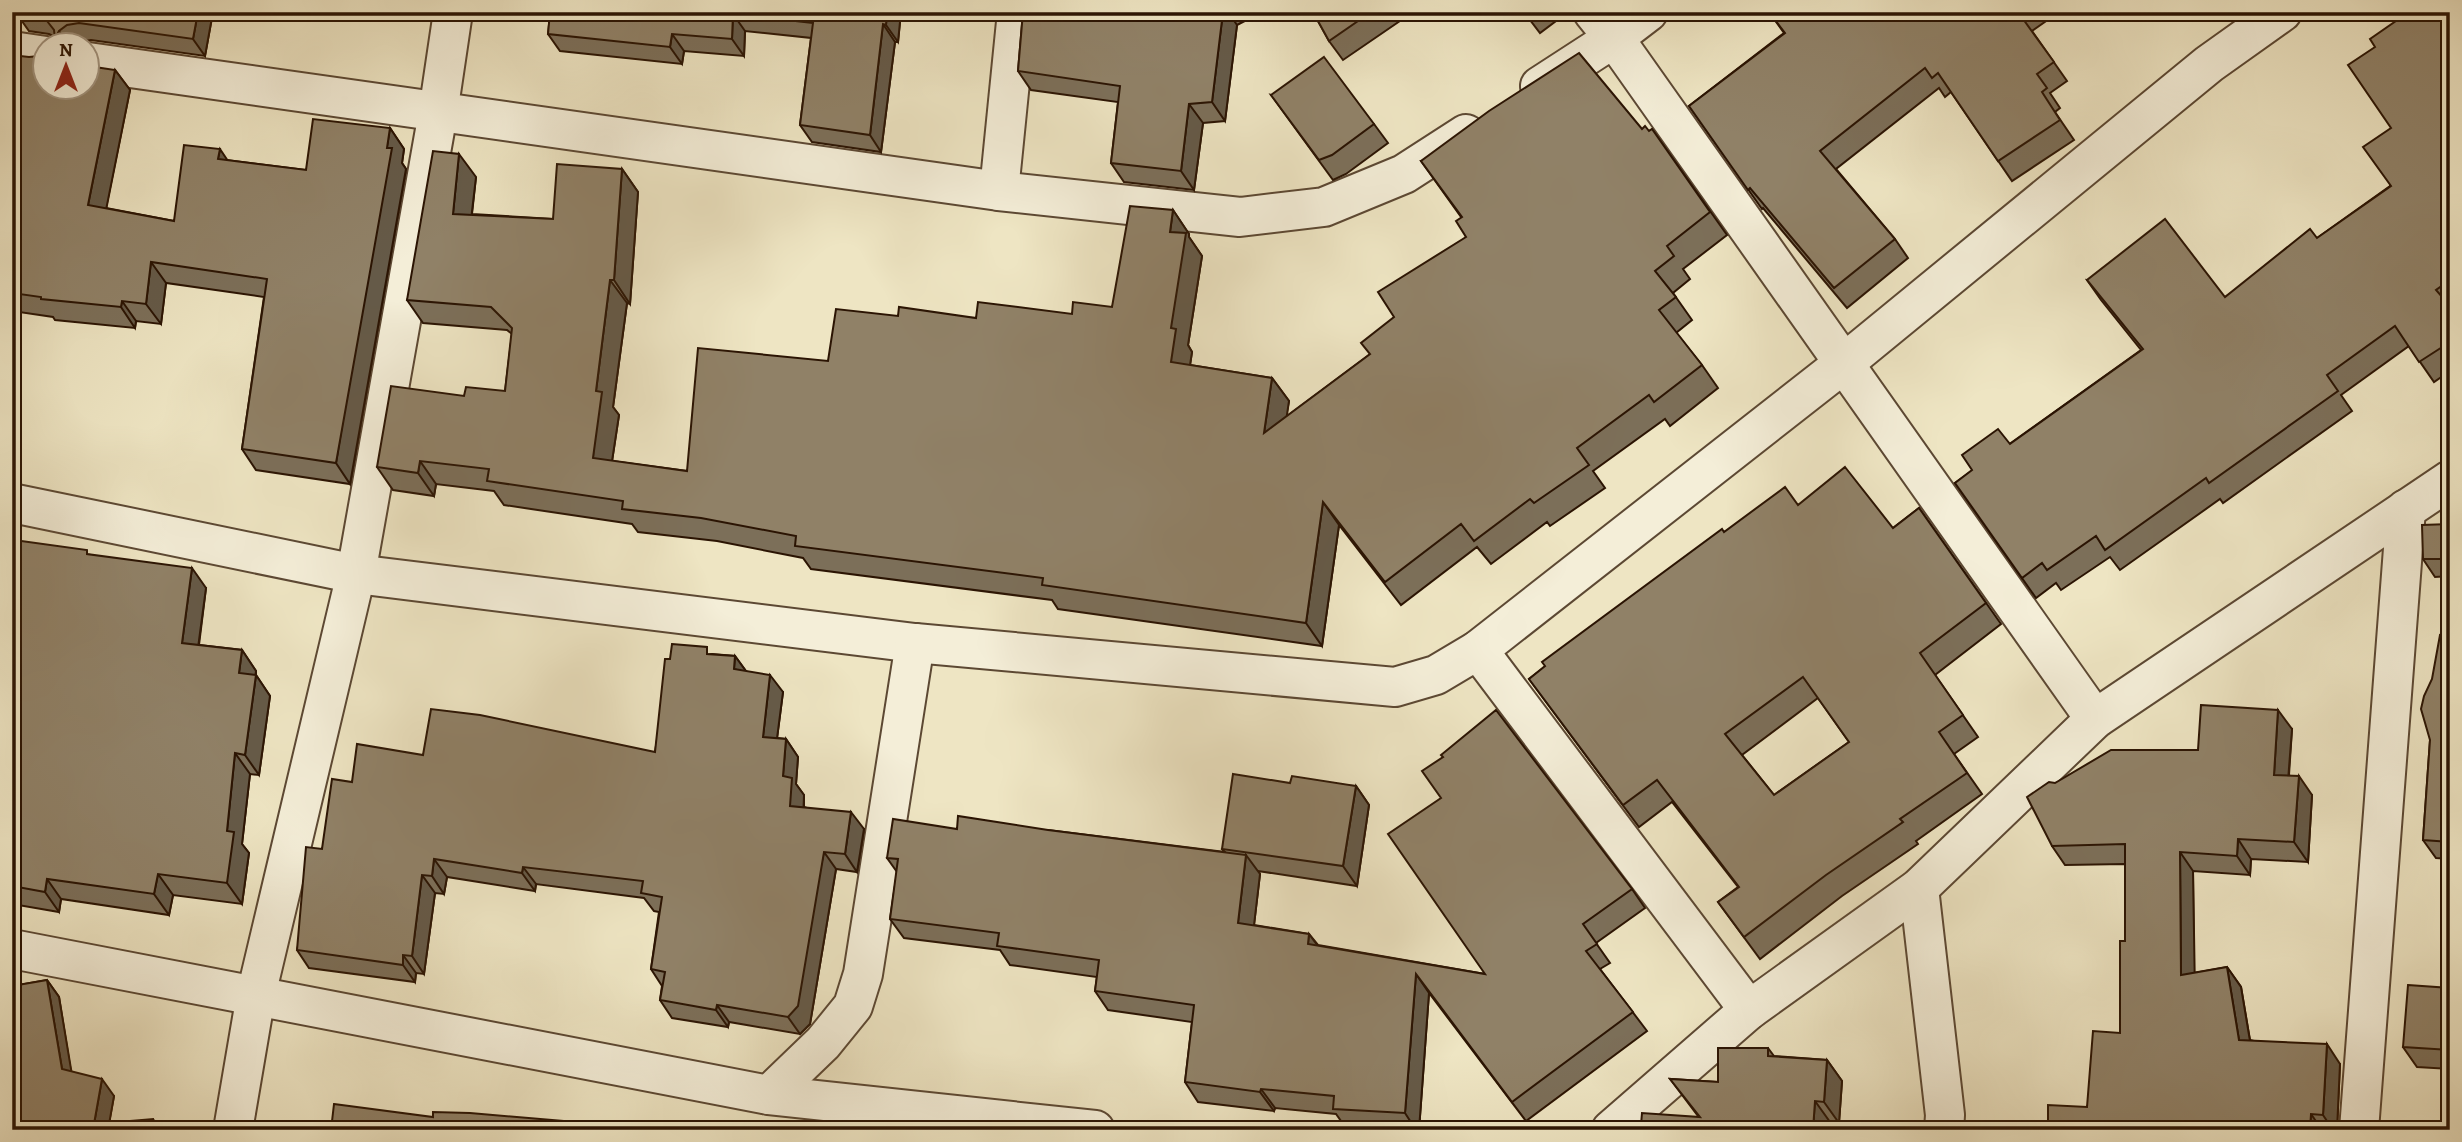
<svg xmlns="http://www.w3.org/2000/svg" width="2462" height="1142" viewBox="0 0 2462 1142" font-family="Alegreya,serif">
	<rect width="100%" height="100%" fill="#eee5c3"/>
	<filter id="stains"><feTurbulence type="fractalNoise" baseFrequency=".00286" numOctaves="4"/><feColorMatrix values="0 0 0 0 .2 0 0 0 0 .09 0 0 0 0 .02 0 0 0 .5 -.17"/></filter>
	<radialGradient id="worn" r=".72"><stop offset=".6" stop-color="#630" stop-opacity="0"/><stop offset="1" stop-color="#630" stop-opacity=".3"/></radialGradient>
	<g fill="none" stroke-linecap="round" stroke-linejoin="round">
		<defs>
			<g id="street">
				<polyline points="1593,12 1614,38 2095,719"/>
				<polyline points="12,51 46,56"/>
				<polyline points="88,62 999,191 1240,217 1324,207 1404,174 1466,134"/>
				<polyline points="1540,86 1614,38 1648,12"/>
				<polyline points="999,191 1017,12"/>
				<polyline points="12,503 356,574 915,643 1395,687 1436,675 1478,650 1843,364 2209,64 2282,12"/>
				<polyline points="1478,650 1749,1010"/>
				<polyline points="1919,888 1945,1115 1944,1130"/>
				<polyline points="12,949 769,1095 1095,1130"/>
				<polyline points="769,1095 823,1043 853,1006 863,974 915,643"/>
				<polyline points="233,1130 256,995 356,574 438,113 453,12"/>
				<polyline points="1611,1130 1749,1010 1919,888 2095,719 2450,480"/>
				<polyline points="2359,1130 2406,509"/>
			</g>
		</defs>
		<use href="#street" stroke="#5c4833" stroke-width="42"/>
		<use href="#street" stroke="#f4eed8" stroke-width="38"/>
	</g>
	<g fill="#7c6f59" stroke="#2b1403" stroke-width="2" fill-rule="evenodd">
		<polygon points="17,12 213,12 205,56 91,40 79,42 75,46 60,46 55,37 49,34 29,31 17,14"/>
		<polygon points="548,12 901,12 898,42 895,42 881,152 812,142 800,125 811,38 745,31 744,56 684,51 682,64 560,51 548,34 550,15"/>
		<polygon points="1023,12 1262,12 1237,25 1225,121 1203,123 1194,190 1124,182 1111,163 1118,102 1031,90 1018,71"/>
		<polygon points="1313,12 1413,12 1343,60 1329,41"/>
		<polygon points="1524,12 1568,12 1540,33"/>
		<polygon points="1769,12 2059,12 2032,31 2067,81 2050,93 2060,108 2055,112 2074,140 2012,181 1951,92 1945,97 1939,88 1836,169 1895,239 1908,258 1847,308 1763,208 1762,209 1689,106 1784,33"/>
		<polygon points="2450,12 2450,371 2434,382 2409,346 2341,395 2352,411 2223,503 2220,499 2120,570 2110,557 2061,590 2056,583 2036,598 1955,483 2141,350 2101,300 2087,280 2225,297 2317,238 2390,186 2391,128 2375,47 2414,20"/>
		<polygon points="12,55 46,88 115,70 130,90 106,208 174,221 227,160 306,170 390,128 404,149 402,163 406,169 350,484 256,470 242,449 264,297 166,283 161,324 136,321 135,328 55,320 53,317 12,311"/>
		<polygon points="1271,95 1374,124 1388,143 1346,174 1333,180"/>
		<polygon points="1642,129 1649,131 1652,129 1727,235 1683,269 1690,279 1673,293 1692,320 1676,333 1702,365 1718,388 1670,426 1665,419 1593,471 1605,488 1550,526 1547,522 1491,564 1477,547 1401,605 1339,525 1322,646 1058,609 1052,600 811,569 803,558 717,541 638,532 632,524 504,505 494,491 436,484 434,496 393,490 377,467 464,396 505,391 512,334 507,330 423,323 407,300 476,177 472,214 553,219 622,169 638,192 630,304 627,303 613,407 619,415 612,461 687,471 828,361 898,316 976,318 1072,314 1112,307 1173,210 1189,234 1189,237 1202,256 1188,345 1192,352 1190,365 1272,378 1289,401 1286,417 1369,355 1394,317 1466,237 1461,217 1421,161"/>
		<path d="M1798,505L1893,528L1919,508L2001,624L1935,675L1978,737L1954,754L1982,794L1916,841L1918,844L1842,896L1760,959L1718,902L1738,887L1672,802L1639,827L1529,679L1724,532ZM1818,698L1849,742L1774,795L1742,755Z"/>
		<polygon points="2450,524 2450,576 2435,577 2423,559"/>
		<polygon points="12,546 91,555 206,588 199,645 242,650 256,671 256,675 270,696 259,775 250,774 242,844 249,853 242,904 173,895 169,915 61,899 59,912 12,904"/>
		<polygon points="2450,637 2450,859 2436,858 2423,840 2430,740"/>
		<polygon points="712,654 735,656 746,671 783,692 777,738 786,739 798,757 796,784 804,795 804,807 864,829 857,872 836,869 810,1024 800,1034 729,1022 728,1027 672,1018 660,1000 662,986 651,969 659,912 654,911 644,898 536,884 535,891 447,877 444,894 435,893 424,974 416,973 415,982 309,968 297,950 322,849 352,782 655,752 670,659"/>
		<polygon points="2292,729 2289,775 2312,795 2308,862 2251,859 2250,875 2193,871 2194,973 2227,967 2241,987 2250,1040 2340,1064 2337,1130 2048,1130 2087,1107 2120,1033 2125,941 2125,864 2065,865 2052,846 2055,783"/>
		<polygon points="1290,783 1356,786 1369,805 1357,886 1258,871 1260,874 1254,925 1309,934 1318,945 1485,974 1632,889 1645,908 1596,943 1610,963 1600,969 1647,1031 1526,1121 1429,993 1419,1130 1375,1130 1346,1128 1336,1114 1275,1108 1274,1111 1198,1102 1185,1082 1192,1022 1108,1010 1095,991 1097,977 1010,965 1000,950 904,938 890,919 897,872 887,858 957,829 1048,830 1225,852 1222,849"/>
		<polygon points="47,980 59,997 71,1072 114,1096 109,1123 160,1130 12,1130 12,986"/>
		<polygon points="2450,988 2450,1069 2417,1067 2403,1047"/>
		<polygon points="1768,1048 1774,1056 1827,1060 1842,1081 1839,1123 1698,1116 1670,1079 1718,1082"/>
	</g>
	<g fill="#655a48" stroke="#2b1403" stroke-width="2">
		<polygon points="198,12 213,12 205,56 193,39"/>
		<polygon points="887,12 901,12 898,42 886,25"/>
		<polygon points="1223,12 1228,12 1237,25 1225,121 1212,102"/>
		<polygon points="733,14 745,31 744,56 732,39"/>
		<polygon points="883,24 895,42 881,152 870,135"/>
		<polygon points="59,31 69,46 60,46 55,39"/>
		<polygon points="672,34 684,51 682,64 670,47"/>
		<polygon points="115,70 130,90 103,225 88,205"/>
		<polygon points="1189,104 1203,123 1194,190 1181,171"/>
		<polygon points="390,128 404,149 402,163 406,169 350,484 336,463"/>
		<polygon points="220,149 234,170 218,159"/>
		<polygon points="459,154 476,177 469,237 453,214"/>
		<polygon points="622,169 638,192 630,304 614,280"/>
		<polygon points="1173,210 1189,234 1189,237 1202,256 1188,345 1192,352 1187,385 1171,362 1170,232"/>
		<polygon points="151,262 166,283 161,324 146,304"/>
		<polygon points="610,280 627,303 613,407 619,415 609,481 593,458 596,391"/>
		<polygon points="122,301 136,321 135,328 121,307"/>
		<polygon points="1272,378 1289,401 1281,456 1264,433"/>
		<polygon points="420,461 436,484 434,496 418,473"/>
		<polygon points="1323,502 1339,525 1322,646 1306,623"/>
		<polygon points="192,568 206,588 196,663 182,643"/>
		<polygon points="242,650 256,671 253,693 239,673"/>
		<polygon points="735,656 748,674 734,669"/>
		<polygon points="256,675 270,696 259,775 245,755"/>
		<polygon points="770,675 783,692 775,754 763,737"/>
		<polygon points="2278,710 2292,729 2287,794 2274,775"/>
		<polygon points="786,739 798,757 796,784 804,795 803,823 790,806 783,776"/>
		<polygon points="235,753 250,774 242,844 249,853 242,904 227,883 227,831"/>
		<polygon points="2299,776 2312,795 2308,862 2294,842"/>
		<polygon points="1356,786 1369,805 1357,886 1343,866"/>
		<polygon points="851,812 864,829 857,872 845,854"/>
		<polygon points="2238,839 2251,859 2250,875 2237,856"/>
		<polygon points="824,852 836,869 810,1024 800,1034 788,1017"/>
		<polygon points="2180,852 2193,871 2195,994 2181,975"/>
		<polygon points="1246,855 1260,874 1252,942 1238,923"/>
		<polygon points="434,859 447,877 444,894 432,876"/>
		<polygon points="523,867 536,884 535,891 522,873"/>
		<polygon points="158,874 173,895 169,915 154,894"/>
		<polygon points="422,875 435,893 424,974 412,956"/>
		<polygon points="47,879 61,899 59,912 45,892"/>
		<polygon points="1309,934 1323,953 1308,944"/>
		<polygon points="403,955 416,973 415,982 403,965"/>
		<polygon points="2227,967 2241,987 2253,1059 2239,1040"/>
		<polygon points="1416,974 1429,993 1419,1130 1416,1130 1405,1113"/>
		<polygon points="47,980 59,997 74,1087 62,1069"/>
		<polygon points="717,1005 729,1022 728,1027 716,1010"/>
		<polygon points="2327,1044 2340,1064 2337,1130 2333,1130 2323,1115"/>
		<polygon points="1827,1060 1842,1081 1839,1123 1824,1102"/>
		<polygon points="102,1079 114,1096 108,1130 94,1124"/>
		<polygon points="1261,1089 1275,1108 1274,1111 1260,1092"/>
		<polygon points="1815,1101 1830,1122 1829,1130 1813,1130"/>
		<polygon points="2311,1114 2322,1130 2310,1130"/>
		<polygon points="153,1119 160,1130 154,1130"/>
	</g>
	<g fill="#908167" stroke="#2b1403" stroke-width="2" fill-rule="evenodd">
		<polygon points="17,12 198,12 193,39 79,23 67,25 59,31 55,39 54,30 47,21 37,17 17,14"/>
		<polygon points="550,12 887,12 886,25 883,24 870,135 800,125 813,23 733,14 732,39 672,34 670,47 548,34"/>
		<polygon points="1023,12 1223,12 1212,102 1189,104 1181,171 1111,163 1120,86 1018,71"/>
		<polygon points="1313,12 1371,12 1329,41"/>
		<polygon points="1769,12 2018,12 2054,62 2037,74 2047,88 2042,92 2060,120 1998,161 1938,73 1932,78 1925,68 1820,151 1895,239 1834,288 1750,188 1748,190 1689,106 1785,33"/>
		<polygon points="2409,12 2414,20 2425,12 2450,12 2450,280 2436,290 2450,306 2450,342 2419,362 2395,326 2327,375 2338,391 2209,483 2206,478 2105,550 2096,536 2047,570 2042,563 2022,578 1955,483 1972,470 1962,455 1998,429 2010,444 2143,349 2087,280 2165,219 2225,297 2310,229 2317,238 2391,186 2363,147 2391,128 2348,65 2375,47 2370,39"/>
		<polygon points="46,52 46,88 88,88 88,66 115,70 88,205 174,221 184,145 220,149 218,159 306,170 313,119 390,128 387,148 392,148 336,463 242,449 267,279 151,262 146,304 122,301 121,307 41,299 41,297 12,293 12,55 29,57 39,56"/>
		<polygon points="1579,53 1642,129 1645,126 1649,131 1652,129 1710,212 1667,246 1674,256 1655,271 1676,297 1659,310 1702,365 1654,402 1649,395 1577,448 1589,465 1534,503 1530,499 1474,541 1461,524 1385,582 1323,502 1306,623 1042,585 1043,578 795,546 796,536 701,518 622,509 623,501 487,481 489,469 420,461 418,473 377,467 391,386 464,396 466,387 505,391 512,328 491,307 407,300 433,151 459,154 453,214 553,219 557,164 622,169 614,280 610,280 596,391 602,392 593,458 687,471 698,348 828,361 836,309 898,316 899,307 976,318 978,302 1072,314 1073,302 1112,307 1130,206 1173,210 1170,232 1186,233 1171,328 1176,329 1171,362 1272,378 1264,433 1370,354 1361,343 1394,317 1378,292 1466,237 1456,221 1462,217 1421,161 1489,111"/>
		<polygon points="1324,57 1374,124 1332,155 1319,160 1271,95"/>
		<path d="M1845,467L1893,528L1919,508L1986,603L1920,653L1963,715L1939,732L1967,773L1900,819L1903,822L1826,875L1744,937L1718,902L1739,887L1657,780L1623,805L1529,679L1545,666L1542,662L1722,529L1724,532L1785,487L1798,505ZM1803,677L1849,742L1774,795L1725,734Z"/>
		<polygon points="2450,524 2450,559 2423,559 2422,525"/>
		<polygon points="14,540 87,550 87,554 192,568 182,643 242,650 239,673 256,675 245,755 235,753 227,831 234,832 227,883 158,874 154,894 47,879 45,892 12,886 12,546"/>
		<polygon points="2440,635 2450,637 2450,842 2423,840 2430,740 2421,709 2424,696 2432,679"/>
		<polygon points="672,644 707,647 707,654 735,656 734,669 770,675 763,737 786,739 783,776 792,778 790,806 851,812 845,854 824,852 798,1006 788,1017 717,1005 716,1010 660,1000 665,972 651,969 662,897 641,893 643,881 523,867 522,873 434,859 432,876 422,875 412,956 403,955 403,965 297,950 306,847 322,849 332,779 352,782 357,744 423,755 431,709 480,715 655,752 665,659 670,659"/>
		<polygon points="2201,705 2278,710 2274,775 2299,776 2294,842 2238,839 2237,856 2180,852 2181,975 2227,967 2239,1040 2327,1044 2323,1115 2311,1114 2310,1130 2048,1130 2048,1105 2087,1107 2093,1031 2120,1033 2120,941 2125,941 2125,844 2052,846 2027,797 2049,782 2055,783 2111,750 2198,750"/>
		<polygon points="1496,710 1632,889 1583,924 1597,944 1586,951 1633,1012 1512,1102 1416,974 1405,1113 1333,1109 1334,1096 1261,1089 1260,1092 1185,1082 1194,1005 1095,991 1099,960 997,946 999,933 890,919 898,859 887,858 893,819 957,829 958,816 1048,830 1246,855 1238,923 1309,934 1308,944 1485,974 1388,834 1441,798 1422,771 1443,757 1441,755"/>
		<polygon points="1233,774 1290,783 1292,776 1356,786 1343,866 1222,849"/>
		<polygon points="47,980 62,1069 102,1079 94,1124 153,1119 154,1130 31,1130 12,1125 12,986"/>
		<polygon points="2408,985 2450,988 2450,1050 2403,1047"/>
		<polygon points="1718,1048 1768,1048 1768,1056 1827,1060 1824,1102 1815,1101 1813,1130 1632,1130 1641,1125 1642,1113 1700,1117 1670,1079 1718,1082"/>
		<polygon points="334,1104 433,1117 433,1112 470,1113 670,1130 331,1130"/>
	</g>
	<rect width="2462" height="1142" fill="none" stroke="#eee5c3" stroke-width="42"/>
	<rect x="14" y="14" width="2434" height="1114" fill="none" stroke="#2b1403" stroke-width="3.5"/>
	<rect x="21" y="21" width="2420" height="1100" fill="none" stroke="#2b1403" stroke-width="2"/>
	<g transform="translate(66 66)"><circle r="33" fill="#f4eed8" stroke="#a49783" stroke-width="2"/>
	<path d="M0-5L12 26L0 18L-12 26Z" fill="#8f2418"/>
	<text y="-10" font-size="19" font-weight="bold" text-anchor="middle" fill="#2b1403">N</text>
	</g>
	<rect width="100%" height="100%" filter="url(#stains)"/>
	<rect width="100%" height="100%" fill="url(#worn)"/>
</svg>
